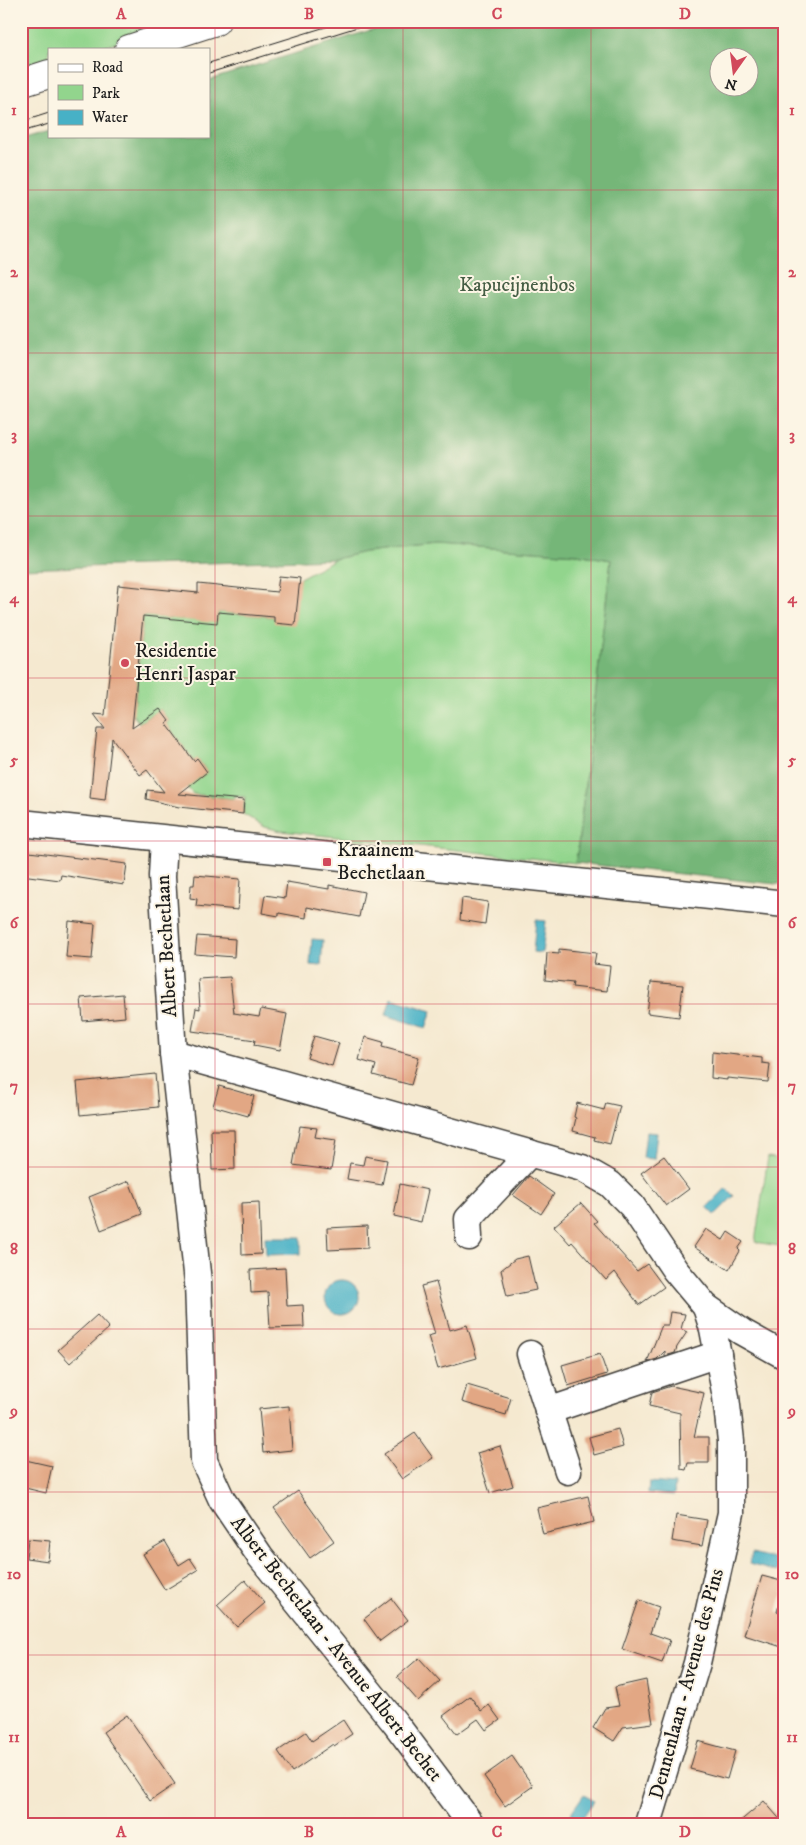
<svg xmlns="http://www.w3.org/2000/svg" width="806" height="1845" viewBox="0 0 806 1845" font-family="'IM FELL DW Pica',serif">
	<rect width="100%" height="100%" fill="#fcf5e5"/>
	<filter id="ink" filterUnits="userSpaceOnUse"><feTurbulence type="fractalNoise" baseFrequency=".02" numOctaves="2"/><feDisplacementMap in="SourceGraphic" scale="10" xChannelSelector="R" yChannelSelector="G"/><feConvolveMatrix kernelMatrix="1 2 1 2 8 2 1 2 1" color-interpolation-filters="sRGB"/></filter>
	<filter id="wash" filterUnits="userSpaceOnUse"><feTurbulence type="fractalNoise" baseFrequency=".0096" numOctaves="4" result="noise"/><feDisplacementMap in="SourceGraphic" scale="20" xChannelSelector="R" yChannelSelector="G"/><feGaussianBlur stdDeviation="1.12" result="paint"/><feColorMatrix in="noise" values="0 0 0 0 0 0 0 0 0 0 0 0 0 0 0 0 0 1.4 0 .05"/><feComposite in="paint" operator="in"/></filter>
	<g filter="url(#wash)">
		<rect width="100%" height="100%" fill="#f5e9d0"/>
		<g fill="#92d58d" stroke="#577854">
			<polygon points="21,21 184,21 96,49 49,49 49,63 21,72"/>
			<polygon points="435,544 577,554 611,560 576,863 281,831 265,827 243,814 245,797 234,796 234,799 193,794 187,787 207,772 198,759 194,761 166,723 169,721 160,709 139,723 130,711 135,702 143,616 217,622 218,612 274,617 300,578 335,559 365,552"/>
			<polygon points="768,1157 785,1160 785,1247 755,1242"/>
		</g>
		<path fill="#75b678" stroke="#48694a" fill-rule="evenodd" d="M400,21H785V885L576,863L611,560L577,554L435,544L365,552L335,559L21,569V139L49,131V136H209V80ZM718,58H748V88H718Z"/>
		<g fill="#47b1c6" stroke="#326671">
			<polygon points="536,920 546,921 542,953 533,952"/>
			<polygon points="312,939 323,940 321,966 310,965"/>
			<polygon points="391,998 432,1011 426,1028 386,1015"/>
			<polygon points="646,1132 657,1133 654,1159 643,1158"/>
			<polygon points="726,1188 734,1196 715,1215 707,1207"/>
			<polygon points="265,1237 301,1237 301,1254 266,1255"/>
			<circle cx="342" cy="1297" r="17"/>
			<polygon points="649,1482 675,1484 674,1495 648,1493"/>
			<polygon points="752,1553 780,1560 777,1572 749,1564"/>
			<polygon points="584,1794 594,1801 578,1824 568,1817"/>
		</g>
		<g id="blocks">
			<g fill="#e2a784">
				<polygon points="279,576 300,578 295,625 274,623 274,617 218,612 217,623 143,616 132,728 160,709 169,721 166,723 194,761 197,758 207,772 179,794 244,800 243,814 179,807 146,799 147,790 164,792 147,770 140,775 112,738 105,800 90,798 97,729 105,729 94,714 105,715 118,585 198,593 198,584 277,592"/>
				<polygon points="21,851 127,864 124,885 61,875 60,880 21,875"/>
				<polygon points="195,875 240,879 238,910 196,906 197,899 190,898 191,885 194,885"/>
				<polygon points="287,882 329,889 329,885 364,892 359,917 307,907 306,918 279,913 279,916 262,913 265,895 285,898"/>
				<polygon points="462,898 488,902 485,924 460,920"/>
				<polygon points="69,921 95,924 92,959 66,957"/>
				<polygon points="197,936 235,939 234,957 195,954"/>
				<polygon points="559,949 596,953 594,964 610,966 607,991 572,987 573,983 545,980 547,953 559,954"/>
				<polygon points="230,977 234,1013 259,1017 261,1009 287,1014 280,1050 254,1045 255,1040 192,1031 196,1008 200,1009 198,979"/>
				<polygon points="651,982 683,985 679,1017 647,1013"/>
				<polygon points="123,994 125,1017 83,1021 81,998"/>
				<polygon points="314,1036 339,1043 332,1066 307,1058"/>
				<polygon points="365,1037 383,1042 382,1047 419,1057 411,1085 373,1075 376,1065 359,1060"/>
				<polygon points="712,1052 762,1058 762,1063 770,1064 768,1082 727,1078 727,1080 711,1078"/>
				<polygon points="155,1074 158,1107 80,1115 77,1082"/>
				<polygon points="219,1086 254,1096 248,1116 213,1106"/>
				<polygon points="577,1103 604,1110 606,1103 620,1106 610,1144 594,1140 595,1137 573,1131 576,1118 574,1117"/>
				<polygon points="300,1126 317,1128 315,1137 336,1140 331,1170 293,1165"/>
				<polygon points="211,1130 234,1130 235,1169 212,1170"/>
				<polygon points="365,1156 387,1160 382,1185 347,1179 350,1163 363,1165"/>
				<polygon points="664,1156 689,1189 666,1206 641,1173"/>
				<polygon points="529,1176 554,1194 541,1214 513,1195"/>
				<polygon points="129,1181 142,1214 101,1230 89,1197"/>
				<polygon points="400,1184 428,1190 421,1222 394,1216"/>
				<polygon points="259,1202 261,1254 242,1255 241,1203"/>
				<polygon points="581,1203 597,1221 594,1223 637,1271 647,1264 664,1287 639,1305 615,1272 606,1280 572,1242 570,1244 554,1226"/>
				<polygon points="367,1226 368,1248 328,1250 327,1228"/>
				<polygon points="706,1229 723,1240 728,1232 743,1242 738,1249 740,1251 729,1270 694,1247"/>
				<polygon points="528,1256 536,1290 507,1296 501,1270 515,1259"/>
				<polygon points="285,1268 287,1306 303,1305 304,1327 270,1328 268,1292 251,1293 250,1270"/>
				<polygon points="436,1282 450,1330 467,1325 477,1358 438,1369 428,1336 435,1334 421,1286"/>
				<polygon points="670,1312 685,1314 681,1329 687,1332 677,1347 675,1353 665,1356 665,1351 657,1359 647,1362 662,1325 668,1325"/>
				<polygon points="97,1315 109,1328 70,1363 58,1350"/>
				<polygon points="600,1354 607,1374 568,1386 562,1365"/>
				<polygon points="467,1385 511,1398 506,1415 462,1402"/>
				<polygon points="671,1386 704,1393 694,1437 709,1437 709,1463 688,1463 686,1470 681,1469 680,1413 649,1406 652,1392"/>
				<polygon points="289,1406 292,1450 263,1453 259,1409"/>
				<polygon points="618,1429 623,1447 594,1455 589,1437"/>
				<polygon points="415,1433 433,1458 402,1479 384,1454"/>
				<polygon points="500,1446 513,1486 490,1493 477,1453"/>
				<polygon points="21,1459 52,1466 46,1493 21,1487"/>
				<polygon points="298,1491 334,1541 310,1558 274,1508"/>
				<polygon points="588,1496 594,1522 543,1534 537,1508"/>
				<polygon points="676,1515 707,1520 702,1546 672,1541"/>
				<polygon points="28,1539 50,1541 48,1561 26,1558"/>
				<polygon points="165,1541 179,1565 190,1558 198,1570 165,1590 143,1554"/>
				<polygon points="762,1576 785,1582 777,1612 785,1615 785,1648 744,1635"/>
				<polygon points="245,1580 265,1603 237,1627 217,1605"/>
				<polygon points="391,1598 408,1620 380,1641 364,1619"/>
				<polygon points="639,1600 659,1607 650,1633 670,1640 662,1663 622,1649"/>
				<polygon points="419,1658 440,1681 418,1701 397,1677"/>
				<polygon points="646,1680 653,1723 623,1727 614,1741 593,1728 605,1708 619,1706 615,1687"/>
				<polygon points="470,1696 481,1711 489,1705 500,1720 486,1730 478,1719 457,1734 443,1716"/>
				<polygon points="127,1715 175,1784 150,1801 103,1732"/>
				<polygon points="343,1720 352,1734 334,1746 333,1744 292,1772 278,1751 306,1732 312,1741"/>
				<polygon points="698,1741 735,1751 727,1779 690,1769"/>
				<polygon points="512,1756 533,1786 505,1806 484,1776"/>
				<polygon points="764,1801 784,1824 737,1824"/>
			</g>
		</g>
	</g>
	<g filter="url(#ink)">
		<use href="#blocks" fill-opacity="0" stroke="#3d3b37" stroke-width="1"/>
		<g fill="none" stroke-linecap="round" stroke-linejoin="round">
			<defs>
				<g id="minor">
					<polyline points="21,823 785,904"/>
					<polyline points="164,839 162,876 173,1053 198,1282 204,1461 222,1500 260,1556 395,1723 471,1824"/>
					<polyline points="173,1053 582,1168 610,1184 632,1206 675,1270 706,1307 742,1332 785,1356"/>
					<polyline points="469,1237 468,1219 530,1153"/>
					<polyline points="530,1354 568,1471"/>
					<polyline points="548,1411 718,1354"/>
					<polyline points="648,1824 697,1663 731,1513 731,1441 726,1397 713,1329 706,1307"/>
				</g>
				<g id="major">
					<polyline points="129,49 216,21"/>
					<polyline points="21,83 49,74"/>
				</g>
			</defs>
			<use href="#minor" stroke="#3d3b37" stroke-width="29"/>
			<use href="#major" stroke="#3d3b37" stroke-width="30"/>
			<use href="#minor" stroke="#fff" stroke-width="26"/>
			<use href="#major" stroke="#fff" stroke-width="28"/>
			<g stroke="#1c1c1c" stroke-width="1">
				<polyline points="209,63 345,21"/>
				<polyline points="209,73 377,21"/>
				<polyline points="21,122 49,113"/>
				<polyline points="21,132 49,124"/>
			</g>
		</g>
	</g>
	<path fill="none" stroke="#d1495b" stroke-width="1" stroke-opacity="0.55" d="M215,21V1824M403,21V1824M591,21V1824M21,190H785M21,353H785M21,516H785M21,678H785M21,841H785M21,1004H785M21,1167H785M21,1329H785M21,1492H785M21,1655H785"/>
	<g fill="#d1495b" stroke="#fcf5e5" stroke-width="2">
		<circle cx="125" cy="663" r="5"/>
		<rect x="322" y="857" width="10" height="10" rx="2.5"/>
	</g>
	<g text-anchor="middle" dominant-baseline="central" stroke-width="4" stroke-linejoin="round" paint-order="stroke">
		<g font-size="20" fill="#455d44" stroke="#fcf5e5">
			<text x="517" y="285">Kapucijnenbos</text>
		</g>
		<g font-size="20" fill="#1c1c1c" stroke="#fcf5e5" text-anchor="start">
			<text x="135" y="651">Residentie<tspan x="135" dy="23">Henri Jaspar</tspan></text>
			<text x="337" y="850">Kraainem<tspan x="337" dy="23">Bechetlaan</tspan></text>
		</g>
		<g font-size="20" fill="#1c1c1c" stroke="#fcf5e5">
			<text transform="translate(167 946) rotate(-93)">Albert Bechetlaan</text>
			<text transform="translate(336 1649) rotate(52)">Albert Bechetlaan - Avenue Albert Bechet</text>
			<text transform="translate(687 1684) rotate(-75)">Dennenlaan - Avenue des Pins</text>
		</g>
	</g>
	<rect width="806" height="1845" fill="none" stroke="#fcf5e5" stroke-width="55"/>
	<rect x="48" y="48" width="162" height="90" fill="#fcf5e5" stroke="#a29e95"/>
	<rect x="58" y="64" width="25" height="8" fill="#ffffff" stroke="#a29e95"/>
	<text x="92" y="72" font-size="15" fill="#1c1c1c">Road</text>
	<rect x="58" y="85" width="25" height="15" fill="#92d58d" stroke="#a29e95"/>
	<text x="92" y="98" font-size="15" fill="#1c1c1c">Park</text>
	<rect x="58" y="110" width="25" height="15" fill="#47b1c6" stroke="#a29e95"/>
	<text x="92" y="122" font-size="15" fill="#1c1c1c">Water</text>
	<g transform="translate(734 72) rotate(194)"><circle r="24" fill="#fcf5e5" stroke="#a29e95"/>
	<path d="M0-4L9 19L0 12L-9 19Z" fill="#d1495b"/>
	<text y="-8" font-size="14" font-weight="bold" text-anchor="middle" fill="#1c1c1c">N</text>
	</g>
	<rect x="28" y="28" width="750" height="1790" fill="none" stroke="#d1495b" stroke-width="2"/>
	<g font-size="16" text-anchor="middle" font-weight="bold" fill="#d1495b">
		<text x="121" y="19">A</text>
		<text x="309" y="19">B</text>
		<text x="497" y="19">C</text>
		<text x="685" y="19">D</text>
		<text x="14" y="115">1</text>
		<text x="792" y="115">1</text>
		<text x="14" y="277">2</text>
		<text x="792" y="277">2</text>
		<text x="14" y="440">3</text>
		<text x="792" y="440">3</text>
		<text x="14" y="603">4</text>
		<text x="792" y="603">4</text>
		<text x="14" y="765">5</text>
		<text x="792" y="765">5</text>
		<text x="14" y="928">6</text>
		<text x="792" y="928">6</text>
		<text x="14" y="1091">7</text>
		<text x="792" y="1091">7</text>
		<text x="14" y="1254">8</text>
		<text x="792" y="1254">8</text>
		<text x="14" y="1416">9</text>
		<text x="792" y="1416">9</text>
		<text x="14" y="1579">10</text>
		<text x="792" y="1579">10</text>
		<text x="14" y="1742">11</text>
		<text x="792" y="1742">11</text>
		<text x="121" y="1837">A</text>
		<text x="309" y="1837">B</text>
		<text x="497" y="1837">C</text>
		<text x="685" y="1837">D</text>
	</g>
</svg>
